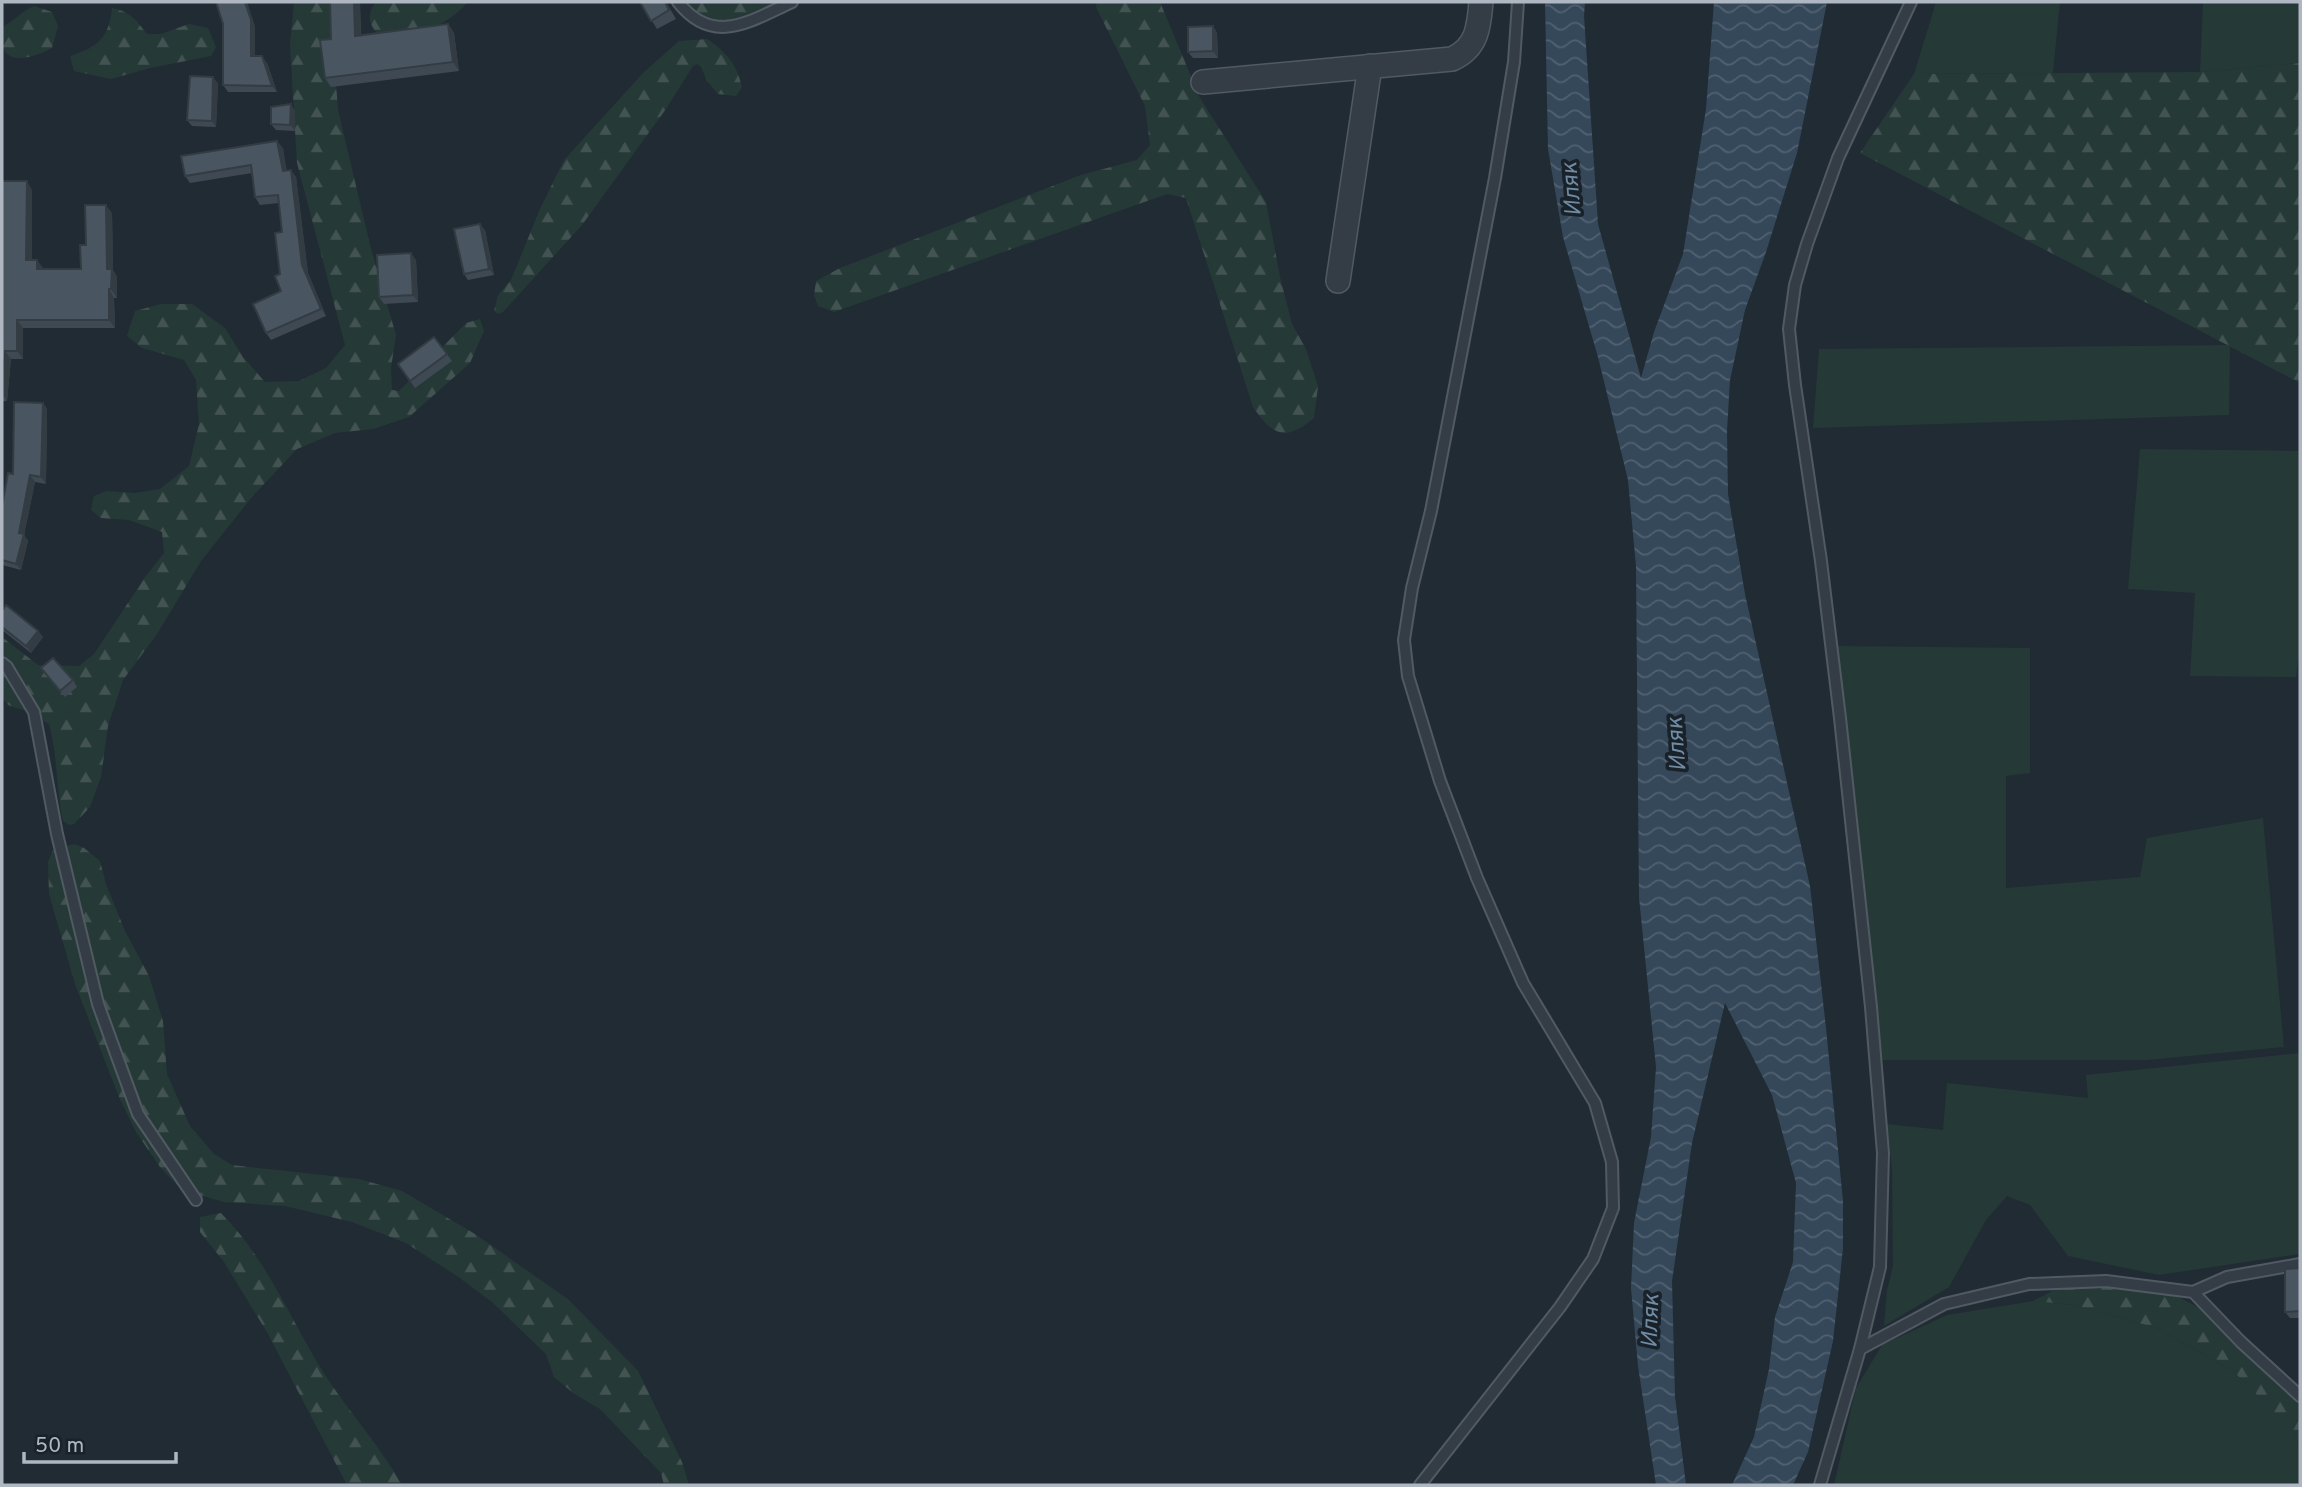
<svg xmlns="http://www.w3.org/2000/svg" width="2302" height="1487" viewBox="0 0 2302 1487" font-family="Overpass,sans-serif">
	<defs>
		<pattern id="forest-firs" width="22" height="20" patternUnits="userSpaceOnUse" patternTransform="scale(1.75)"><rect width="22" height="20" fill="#253937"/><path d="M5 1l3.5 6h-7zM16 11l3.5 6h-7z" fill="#425352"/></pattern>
		<pattern id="water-waves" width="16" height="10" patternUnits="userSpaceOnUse" patternTransform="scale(1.75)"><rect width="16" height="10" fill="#35485a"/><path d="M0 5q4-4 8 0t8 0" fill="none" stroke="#506070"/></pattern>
	</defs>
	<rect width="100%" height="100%" fill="#212b34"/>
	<g fill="#253937">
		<polygon points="1936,2 2060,2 2053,73 1914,74"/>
		<polygon points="2203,2 2300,2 2300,63 2200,72"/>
		<polygon points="2230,345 2229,415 1813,428 1819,349"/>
		<polygon points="2140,449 2300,451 2300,648 2296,677 2190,676 2195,593 2128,589"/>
		<polygon points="1838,646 2030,648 2030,773 2006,776 2006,888 2140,877 2147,838 2263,818 2284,1047 2147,1060 1881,1060"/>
		<polygon points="2300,1053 2300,1254 2159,1275 2068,1256 2030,1205 2007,1196 1986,1220 1949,1287 1884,1326 1887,1290 1893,1266 1892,1169 1887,1124 1943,1130 1947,1083 2088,1098 2086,1075"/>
		<polygon points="2033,1301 2074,1305 2157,1328 2233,1371 2290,1428 2300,1445 2300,1485 1834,1485 1856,1388 1882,1345 1947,1315"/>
	</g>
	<g fill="url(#forest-firs)">
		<path d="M294,2H330L338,110L370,245L396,335L391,368L392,390L399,391L466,323L480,319L484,331L470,363L409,417L373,429L335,433L297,449L252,497L201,561L157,634L123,680L108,726L101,777L90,807L74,824L69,825L63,821C56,788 58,757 49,724C41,720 32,713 23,710C13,706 6,708 2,695V637L38,665L79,666L94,654L146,576L164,553L162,532L129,520L101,518L91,510L94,496L107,491L135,493L160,489L189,466L199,424L196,380L184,360L142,348L127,336L135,311L161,304H192L225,328L243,357L265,382L299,381L326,368L345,345L297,163L290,45Z"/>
		<path d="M376,2H468C440,33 416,32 377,33C368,23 367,13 376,2Z"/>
		<path d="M669,2H792C778,13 762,27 744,30C717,35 686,23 669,2Z"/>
		<path d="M1095,2H1160L1200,98L1266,202L1280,277L1292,324L1306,349L1318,386L1314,418C1285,442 1273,436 1253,407L1186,198L1167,194L834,312L818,306L814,295L816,281L840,268L1081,175L1137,160L1150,145L1145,106L1097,9Z"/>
		<path d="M34,6L52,12L58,26L52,48C39,55 8,68 2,45C0,40 2,32 2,27C15,21 20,12 34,6Z"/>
		<path d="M112,8C130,11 137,21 147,34H161L189,24L208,28L216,47L211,56L150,68L111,79L74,71L70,56C98,47 109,38 112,8Z"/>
		<path d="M707,39C727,53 736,63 742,87L736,96L718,94L707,81L701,67L697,64L693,66L666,109L582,225L503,312L498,314L494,311L498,295L511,280L540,209L564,160L644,72L679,41Z"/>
		<polygon points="2300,63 2300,383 1860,153 1914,74 2200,72"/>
		<polygon points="74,844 84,848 100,861 106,884 125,931 149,976 163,1021 167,1074 190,1126 214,1154 232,1165 359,1179 402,1191 475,1234 569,1300 638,1371 682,1462 689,1485 664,1485 661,1473 600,1409 573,1393 554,1377 546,1354 492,1302 457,1276 406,1243 352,1222 285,1206 224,1202 182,1190 160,1167 136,1132 119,1097 75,984 49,894 48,862 53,850"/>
		<path d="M221,1213C267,1259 291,1321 325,1375C349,1412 380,1446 402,1485H347L268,1334L224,1262L200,1232V1217Z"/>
		<polygon points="2083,1275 2115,1276 2167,1291 2222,1320 2300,1394 2300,1445 2290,1428 2233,1371 2157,1328 2074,1305 2033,1301"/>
	</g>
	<polygon fill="url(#water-waves)" points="1545,2 1585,2 1584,16 1598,224 1641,378 1654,332 1683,254 1706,109 1714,2 1827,2 1797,153 1766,252 1745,310 1730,380 1727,431 1728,494 1745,594 1810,886 1826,1028 1843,1201 1843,1248 1833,1341 1808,1452 1793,1485 1732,1485 1754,1437 1769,1369 1775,1317 1793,1262 1796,1183 1772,1095 1725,1003 1692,1143 1672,1281 1675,1397 1686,1485 1656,1485 1638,1366 1631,1288 1634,1223 1651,1137 1656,1067 1639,897 1636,566 1628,480 1598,357 1563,237 1548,149"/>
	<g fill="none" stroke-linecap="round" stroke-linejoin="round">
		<defs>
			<g id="lane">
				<path d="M678,2C713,47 750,21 792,2"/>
				<polyline points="2,663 7,667 34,712 57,834 98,1004 115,1051 138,1114 196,1200"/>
				<polyline points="2193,1292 2227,1277 2300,1264"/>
				<polyline points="1860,1349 1944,1304 2029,1284 2106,1281 2193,1292 2241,1342 2300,1396"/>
				<polyline points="1420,1485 1560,1307 1593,1259 1613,1208 1612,1162 1595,1103 1523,983 1477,878 1440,781 1408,676 1404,640 1412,588 1431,511 1495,178 1514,62 1518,2"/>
				<polyline points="1820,1485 1860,1349 1880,1267 1883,1153 1871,1007 1840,718 1821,561 1795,385 1789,329 1795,285 1807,244 1838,158 1911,2"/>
			</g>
			<g id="street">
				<path d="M1203,82L1452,59C1477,48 1479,27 1481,2"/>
				<polyline points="1338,281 1370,66"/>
			</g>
		</defs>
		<use href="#lane" stroke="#515a63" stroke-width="14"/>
		<use href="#street" stroke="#515a63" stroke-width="26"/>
		<use href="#lane" stroke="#343c45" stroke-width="10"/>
		<use href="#street" stroke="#343c45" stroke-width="23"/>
	</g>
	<g fill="#3f4953">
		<polygon points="216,2 247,2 255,27 255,56 267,63 277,92 228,92 223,85 223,24"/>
		<polygon points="360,2 361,35 448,24 454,33 459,71 331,87 325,78 331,39"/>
		<polygon points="640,2 666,2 676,19 657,29"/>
		<polygon points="1213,26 1217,33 1218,58 1193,58 1188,52"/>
		<polygon points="213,77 218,84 216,127 192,126 187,120"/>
		<polygon points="295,111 295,131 276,130 271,124"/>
		<polygon points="283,148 286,170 296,177 308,273 326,316 271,340 266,333 281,291 282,232 279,203 260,205 255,197 252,173 190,183 185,176"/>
		<polygon points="2,181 32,190 32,260 43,269 81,269 86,245 112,213 113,270 117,277 117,298 114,298 115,328 23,328 23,359 11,359 7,401 2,401"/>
		<polygon points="485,230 494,275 468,280 464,274"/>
		<polygon points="416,260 418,302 384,304 379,297"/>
		<polygon points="434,337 452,361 415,388 398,364"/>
		<polygon points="43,403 47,409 46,484 35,482 24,535 28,541 21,570 2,565 2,506 13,474"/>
		<polygon points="2,611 38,631 43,637 31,653 2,630"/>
		<polygon points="41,668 73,680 77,687 65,697"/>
		<polygon points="2300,1268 2300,1318 2290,1318 2285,1312"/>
	</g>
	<g fill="#333c43">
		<polygon points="245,2 247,2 255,27 255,63 251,56"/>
		<polygon points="354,2 360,2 361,45 355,36"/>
		<polygon points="448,24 454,33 459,71 453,62"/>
		<polygon points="1213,26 1217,33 1218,58 1213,51"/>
		<polygon points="262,56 267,63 277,92 272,86"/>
		<polygon points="213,77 218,84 216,127 212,121"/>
		<polygon points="291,104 295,111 295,131 290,125"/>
		<polygon points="277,141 283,148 288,178 283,171"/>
		<polygon points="291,170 296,177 308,273 326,316 321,309 302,265"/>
		<polygon points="27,181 32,190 32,268 26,260"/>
		<polygon points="106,205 112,213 113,270 117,277 117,298 111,289 107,269"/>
		<polygon points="480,224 485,230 494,275 489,269"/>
		<polygon points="411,253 416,260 418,302 413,295"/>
		<polygon points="37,260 43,268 43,277 37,269"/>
		<polygon points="109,289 114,298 115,328 109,320"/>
		<polygon points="17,320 23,328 23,359 17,351"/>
		<polygon points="5,351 11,359 7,401 2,394"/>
		<polygon points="43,403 47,409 46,484 41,477"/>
		<polygon points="30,475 35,482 24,535 28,541 21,570 16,564 19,533"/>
		<polygon points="38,631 43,637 31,653 26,646"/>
	</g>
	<g fill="#495560" stroke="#333c43" stroke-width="2">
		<polygon points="216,2 245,2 251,20 251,56 262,56 272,86 223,85 223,24"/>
		<polygon points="330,2 354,2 355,36 448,24 453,62 325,78 320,40 331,39"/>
		<polygon points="640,2 665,2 669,10 651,21"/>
		<polygon points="1213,26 1213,51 1188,52 1188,27"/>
		<polygon points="190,76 213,77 212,121 187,120"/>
		<polygon points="291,104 290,125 271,124 271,107"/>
		<polygon points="277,141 283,171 291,170 302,265 321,309 266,333 253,304 281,291 275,276 280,274 275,233 282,232 278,195 255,197 251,165 185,176 181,156"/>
		<polygon points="2,181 27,181 26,260 37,260 37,269 81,269 80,245 86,245 85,205 106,205 107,269 112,269 111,289 109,289 109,320 17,320 17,351 5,351 2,385"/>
		<polygon points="480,224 489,269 464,274 454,229"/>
		<polygon points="411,253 413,295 379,297 377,255"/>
		<polygon points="434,337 447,354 410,381 398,364"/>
		<polygon points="14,402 43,403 41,477 30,475 19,533 24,534 16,564 2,560 2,506 8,473 13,474"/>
		<polygon points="6,605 38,631 26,646 2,627 2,611"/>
		<polygon points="53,658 73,680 60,691 41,668"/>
		<polygon points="2300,1268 2300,1311 2285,1312 2285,1269"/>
	</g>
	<g text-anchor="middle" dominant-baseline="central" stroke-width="7" stroke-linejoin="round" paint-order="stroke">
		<g font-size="23" font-style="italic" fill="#708ba4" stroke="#192129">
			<text transform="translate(1573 189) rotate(-95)">Иляк</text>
			<text transform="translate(1678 744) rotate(-94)">Иляк</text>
			<text transform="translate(1652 1321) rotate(-88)">Иляк</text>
		</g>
	</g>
	<rect width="2302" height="1487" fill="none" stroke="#aeb7c2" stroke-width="7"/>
	<path d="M24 1452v10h152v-10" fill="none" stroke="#aeb7c2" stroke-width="3.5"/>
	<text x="35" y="1452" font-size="21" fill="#aeb7c2" stroke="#192129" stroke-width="5" paint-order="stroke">50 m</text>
</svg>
